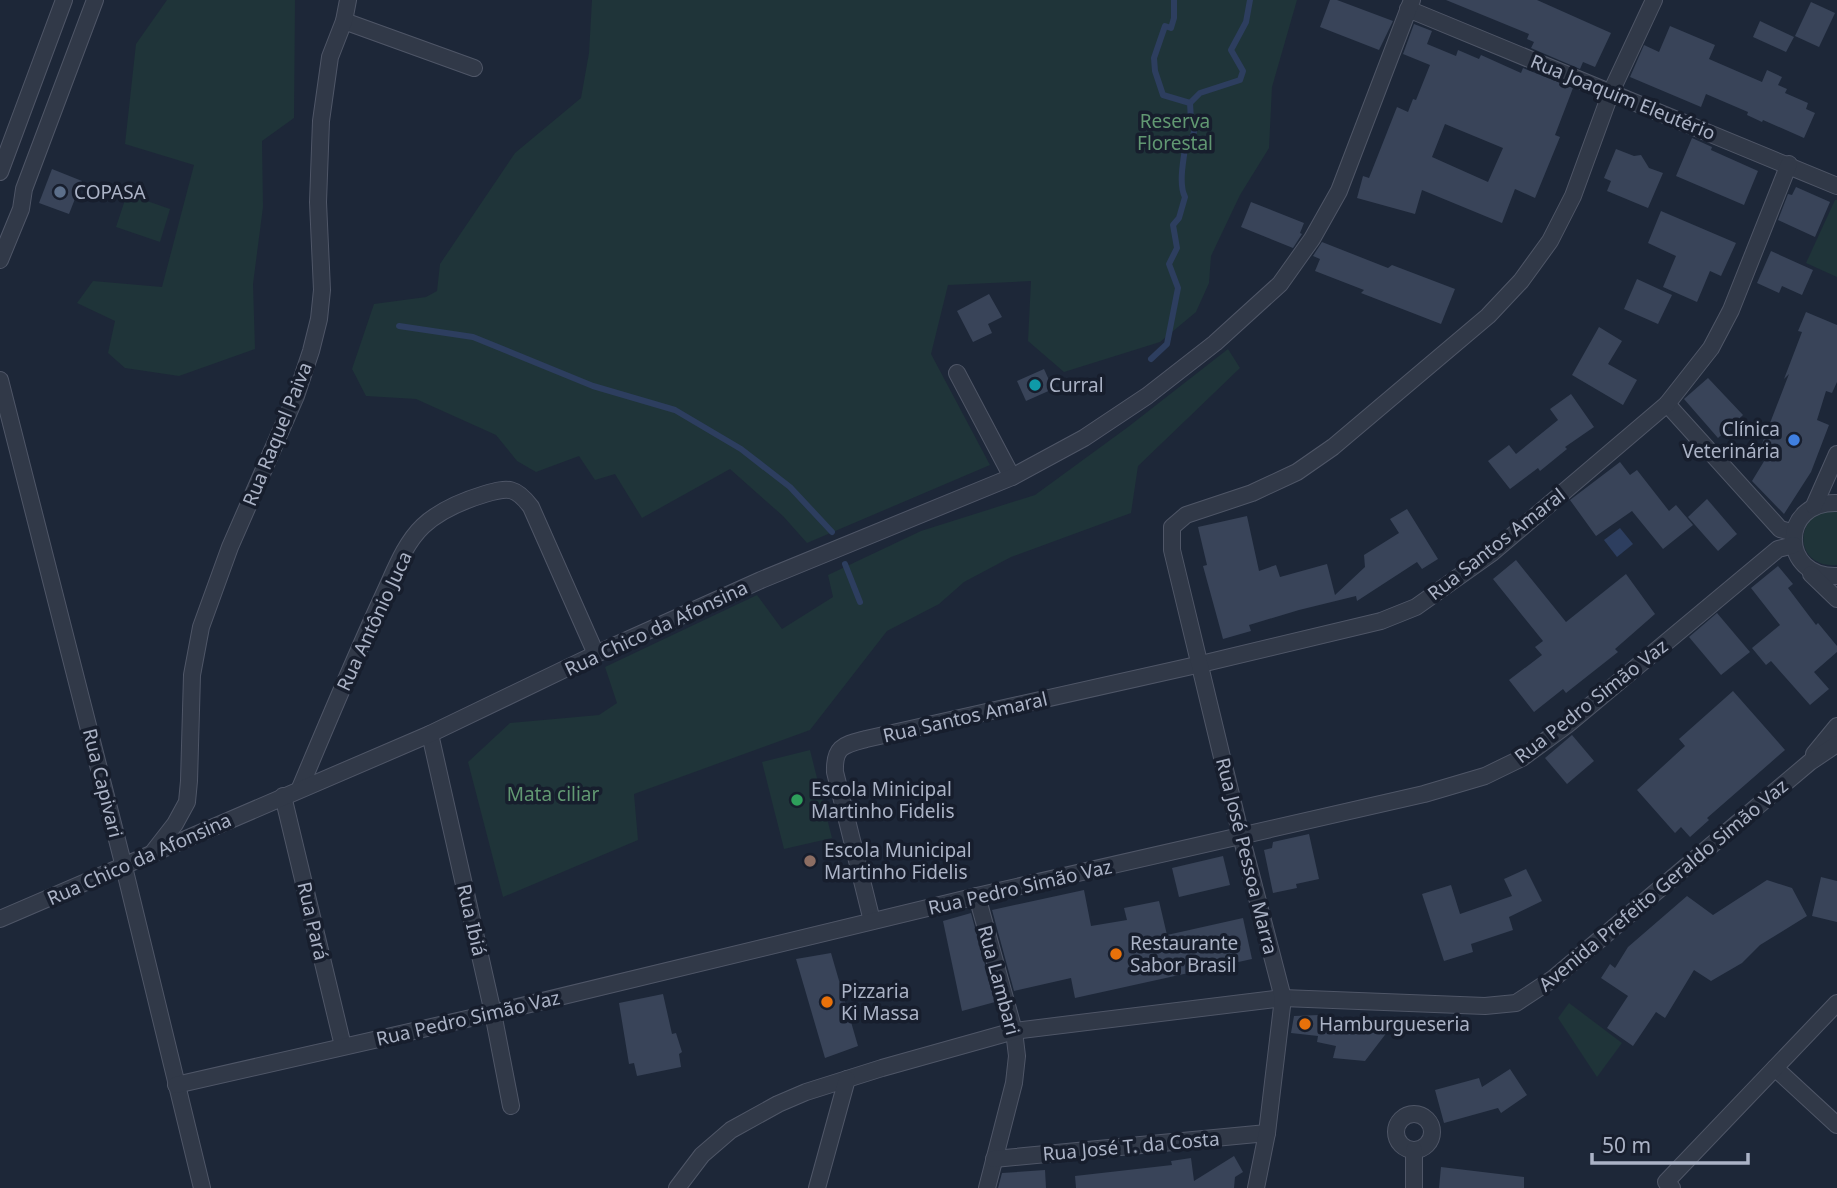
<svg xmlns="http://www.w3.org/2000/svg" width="1837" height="1188" viewBox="0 0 1837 1188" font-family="'Noto Sans',sans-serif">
	<rect width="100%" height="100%" fill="#1d2738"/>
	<g fill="#1f3439">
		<polygon points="167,0 295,0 294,118 262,141 263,207 253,284 255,349 179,376 125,368 108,353 115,321 77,303 93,281 162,287 194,165 125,144 136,44"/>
		<polygon points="592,0 1297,0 1272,87 1269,148 1240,195 1211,256 1209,283 1196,312 1160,342 1064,372 1028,341 1031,281 948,285 931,354 990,465 807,543 783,516 730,469 642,518 615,474 595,480 579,456 536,472 517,461 496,435 416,399 366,396 352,369 374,304 426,297 437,291 440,264 515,153 581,98 589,53"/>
		<polygon points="127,194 170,209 160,242 116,227"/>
		<polygon points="1835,200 1837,200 1837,277 1806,263"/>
		<polygon points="1228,349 1240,368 1138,466 1131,513 1011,557 964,582 939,604 887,631 810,730 634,794 638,840 503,897 468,762 510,723 599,715 617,703 605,667 757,595 782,629 833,597 828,575 921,531 1035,495 1128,427"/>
		<path d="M1837,510V565C1805,568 1792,537 1815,514Z"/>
		<polygon points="810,750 832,838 784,849 762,762"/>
		<polygon points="1569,1003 1622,1043 1597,1077 1558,1018"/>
	</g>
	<polygon fill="#2d3e5f" points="1620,528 1633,544 1617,557 1604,540"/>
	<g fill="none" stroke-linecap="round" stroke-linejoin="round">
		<g stroke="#2d3e5f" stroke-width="6">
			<polyline points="1190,103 1200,93 1240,80 1243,71 1231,50 1246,22 1250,0"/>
			<polyline points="399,326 473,337 593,386 675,410 741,449 790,487 832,532"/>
			<path d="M1151,359L1167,344L1178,288L1169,264L1177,248L1173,225L1179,218L1185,197C1178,184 1184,157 1186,142L1193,136L1195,127L1191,120L1190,103L1163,95L1155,71L1154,58L1165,26L1171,28L1174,18V0"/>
			<polyline points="845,564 860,602"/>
		</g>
	</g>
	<g fill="#394459" fill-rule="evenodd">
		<polygon points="1330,0 1337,0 1393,21 1379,50 1320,27"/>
		<polygon points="1446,0 1537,0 1611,33 1595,67 1583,62 1580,69 1531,48 1534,42 1527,39 1529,34"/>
		<polygon points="1811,2 1835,13 1819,47 1795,36"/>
		<polygon points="1760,21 1794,37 1786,52 1753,37"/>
		<path d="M1414,24L1432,31L1427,44L1456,56L1458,50L1479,59L1481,55L1521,73L1523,68L1573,88L1555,135L1560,137L1535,198L1515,189L1502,223L1422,190L1415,214L1357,198L1363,176L1369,178L1397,107L1408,112L1413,99L1416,100L1430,65L1403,54ZM1445,124L1503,148L1488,182L1432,157Z"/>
		<polygon points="1670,26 1715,45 1709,59 1762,82 1767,70 1782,77 1778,85 1787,89 1785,93 1808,103 1806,109 1815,113 1804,138 1763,120 1762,122 1747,115 1748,112 1706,94 1701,107 1630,77 1644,45 1659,52"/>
		<polygon points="1692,138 1712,147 1711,150 1758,171 1744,205 1676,176"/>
		<polygon points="1616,149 1634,156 1641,155 1649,168 1663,173 1648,208 1607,191 1611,181 1604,178"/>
		<polygon points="52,169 82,181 69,214 39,203"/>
		<polygon points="1796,187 1830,202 1815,237 1778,220 1788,194 1792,195"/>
		<polygon points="1251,202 1304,223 1300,233 1302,234 1293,248 1241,227"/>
		<polygon points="1661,211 1736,243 1721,276 1710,271 1697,302 1663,287 1676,256 1648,243"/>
		<polygon points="1322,242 1388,268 1392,265 1455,289 1441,324 1361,293 1364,290 1315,271 1320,259 1313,256"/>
		<polygon points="1771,251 1813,270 1802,295 1782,286 1779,293 1757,283"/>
		<polygon points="1637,279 1672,295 1658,324 1624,309"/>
		<polygon points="989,294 1002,317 988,324 992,333 973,342 957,311"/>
		<polygon points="1806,312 1837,325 1837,382 1832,393 1826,391 1817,420 1829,425 1811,472 1784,514 1752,481 1766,458 1758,454 1789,374 1784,379 1802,332 1798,331"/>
		<polygon points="1599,327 1622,341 1608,364 1637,380 1623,405 1572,375"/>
		<polygon points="1044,369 1053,389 1026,401 1017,381"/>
		<polygon points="1708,378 1743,415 1718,438 1684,399"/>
		<polygon points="1571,394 1594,427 1565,447 1567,449 1540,471 1538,468 1510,489 1488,461 1509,445 1516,454 1558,420 1550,409"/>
		<polygon points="1620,462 1630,475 1637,470 1669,511 1676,505 1693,525 1663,549 1632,511 1596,536 1570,500"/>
		<polygon points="1707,499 1737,534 1718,551 1688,517"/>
		<polygon points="1407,509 1438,559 1422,569 1417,562 1357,601 1356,596 1299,610 1249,625 1251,631 1223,639 1203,566 1207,565 1198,527 1247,516 1259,571 1276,565 1280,577 1327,564 1335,595 1365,567 1364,555 1399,533 1390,519"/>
		<polygon points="1516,560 1566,622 1626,574 1655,614 1615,649 1618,652 1566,693 1563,689 1534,712 1509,680 1542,655 1535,647 1543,641 1493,579"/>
		<polygon points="1778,566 1793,584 1788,588 1816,625 1818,623 1837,646 1837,652 1814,672 1829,689 1810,705 1771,661 1766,665 1752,648 1780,625 1751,588"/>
		<polygon points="1717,613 1750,652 1721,675 1689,637"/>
		<polygon points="1733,691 1785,750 1707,818 1709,820 1690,837 1681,827 1675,833 1637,790 1685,746 1679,739"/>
		<polygon points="1572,735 1594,761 1567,784 1545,758"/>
		<polygon points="1309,834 1319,879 1296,884 1297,888 1273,893 1264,850 1272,848 1273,842"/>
		<polygon points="1223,856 1230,885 1179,897 1172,868"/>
		<polygon points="1526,869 1542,901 1509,917 1513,930 1471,944 1473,952 1444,961 1422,894 1451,885 1460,914 1512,896 1504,879"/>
		<polygon points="1821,877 1837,881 1837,922 1812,916"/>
		<polygon points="1767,880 1792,888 1807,916 1760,945 1742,963 1711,981 1694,970 1665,1018 1656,1012 1633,1046 1607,1028 1628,996 1601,978 1610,964 1615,968 1628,947 1687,896 1713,915"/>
		<polygon points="1084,890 1091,926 1127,920 1124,908 1159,901 1167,935 1243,918 1252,959 1075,998 1071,978 1014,991 992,910"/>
		<polygon points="971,913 995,1002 962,1011 943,921"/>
		<polygon points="831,953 858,1046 825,1058 796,959"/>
		<polygon points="663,994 672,1034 676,1033 682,1052 679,1054 681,1067 637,1076 634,1063 629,1064 619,1003"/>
		<polygon points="1319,1015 1319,1017 1394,1023 1365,1061 1333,1058 1336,1046 1317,1042 1318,1036 1291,1033 1294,1016"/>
		<polygon points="1510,1069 1527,1095 1501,1113 1498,1108 1444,1123 1435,1090 1479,1078 1482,1087"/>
		<polygon points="1234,1156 1243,1172 1235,1177 1234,1188 1076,1188 1075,1176 1172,1165 1171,1161 1191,1158 1194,1181"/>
		<polygon points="1441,1167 1524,1177 1524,1188 1439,1188"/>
		<polygon points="1045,1170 1046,1188 998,1188 1002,1173"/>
	</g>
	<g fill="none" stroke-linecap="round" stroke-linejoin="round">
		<defs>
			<g id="street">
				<polyline points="1408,9 1837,186"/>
				<polyline points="344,21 474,68"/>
				<polyline points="0,172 64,0"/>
				<polyline points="0,260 21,209 24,189 95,0"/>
				<polyline points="957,373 1012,477"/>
				<polyline points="0,380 124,867 202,1188"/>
				<polyline points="1667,404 1780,529 1794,533"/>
				<path d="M1837,503C1779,501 1780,578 1837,576"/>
				<polyline points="1814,506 1837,454"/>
				<polyline points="1811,574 1837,599"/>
				<polyline points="430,734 493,1013 511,1106"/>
				<polyline points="1814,754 1837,726"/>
				<path d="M300,788C327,724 354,659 383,596C394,573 404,544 423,526C439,511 465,500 485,494C509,487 516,487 531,507L596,654"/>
				<polyline points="283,796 343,1046"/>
				<polyline points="154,851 175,824 187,802 189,781 192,675 201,627 230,547 296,396 311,351 319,319 322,290 318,202 321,121 330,57 344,21 348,0"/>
				<polyline points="977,896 1014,1031 1017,1056 1014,1083 987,1188"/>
				<polyline points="0,919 430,734 596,654 761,580 1012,477 1084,438 1147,396 1215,343 1280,284 1312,239 1339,191 1412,0"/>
				<path d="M872,921L835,772C834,746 844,745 866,739L1201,664L1381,621L1416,607L1492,553L1667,404L1711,348L1731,310L1789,164"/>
				<polyline points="1775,1068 1837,1125"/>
				<polyline points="176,1085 493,1013 977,896 1424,794 1485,776 1522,758 1567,725 1778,549 1794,545"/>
				<circle cx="1414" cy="1132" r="18"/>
				<polyline points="1414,1150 1414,1188"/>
				<polyline points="994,1159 1267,1133"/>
				<polyline points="677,1188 702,1155 731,1130 778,1104 806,1092 882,1068 1014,1031 1283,998 1485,1006 1516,1003 1554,978 1810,762 1837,744"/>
				<polyline points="817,1188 847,1079"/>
				<polyline points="1256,1188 1267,1133 1283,998 1241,836 1172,550 1172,527 1186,515 1252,493 1297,472 1333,447 1488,316 1521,281 1550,241 1573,196 1611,92 1654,0"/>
				<polyline points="1672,1188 1666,1182 1837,1003"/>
			</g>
		</defs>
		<use href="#street" stroke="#4f5667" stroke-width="18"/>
		<use href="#street" stroke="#313948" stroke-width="16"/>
	</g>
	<circle fill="#5c6f8a" stroke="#171e2d" stroke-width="2.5" cx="60" cy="192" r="7"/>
	<circle fill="#0f9aa8" stroke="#171e2d" stroke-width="2.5" cx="1035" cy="385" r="7"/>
	<circle fill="#3f7fe0" stroke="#171e2d" stroke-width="2.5" cx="1794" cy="440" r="7"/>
	<circle fill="#2e9e5b" stroke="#171e2d" stroke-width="2.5" cx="797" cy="800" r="7"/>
	<circle fill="#8d6e63" stroke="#171e2d" stroke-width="2.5" cx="810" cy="861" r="7"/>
	<g fill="#e8710a" stroke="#171e2d" stroke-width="2.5">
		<circle cx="1116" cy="954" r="7"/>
		<circle cx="827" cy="1002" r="7"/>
		<circle cx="1305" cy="1024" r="7"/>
	</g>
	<g text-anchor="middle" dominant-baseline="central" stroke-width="7" stroke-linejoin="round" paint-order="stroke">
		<g font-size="19" fill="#abb3c6" stroke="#171e2d">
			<text transform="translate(1623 97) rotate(22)">Rua Joaquim Eleutério</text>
			<text transform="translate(277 434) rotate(-68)">Rua Raquel Paiva</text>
			<text transform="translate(1496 544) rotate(-38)">Rua Santos Amaral</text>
			<text transform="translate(374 621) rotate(-65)">Rua Antônio Juca</text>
			<text transform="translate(656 628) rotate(-25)">Rua Chico da Afonsina</text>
			<text transform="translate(1591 701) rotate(-38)">Rua Pedro Simão Vaz</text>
			<text transform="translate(965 717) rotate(-13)">Rua Santos Amaral</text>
			<text transform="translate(103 783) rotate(76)">Rua Capivari</text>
			<text transform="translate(1247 856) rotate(76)">Rua José Pessoa Marra</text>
			<text transform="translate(139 859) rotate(-24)">Rua Chico da Afonsina</text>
			<text transform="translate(1663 885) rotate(-40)">Avenida Prefeito Geraldo Simão Vaz</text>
			<text transform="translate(1020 887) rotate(-13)">Rua Pedro Simão Vaz</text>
			<text transform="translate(472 920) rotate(77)">Rua Ibiá</text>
			<text transform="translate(313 921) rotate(77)">Rua Pará</text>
			<text transform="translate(999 980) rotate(75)">Rua Lambari</text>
			<text transform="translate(468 1018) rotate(-13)">Rua Pedro Simão Vaz</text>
			<text transform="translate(1131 1146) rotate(-5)">Rua José T. da Costa</text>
		</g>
		<g font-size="19" fill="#619872" stroke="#171e2d">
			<text x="1175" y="121">Reserva<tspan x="1175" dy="22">Florestal</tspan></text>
			<text x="553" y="794">Mata ciliar</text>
		</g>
		<g font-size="19" fill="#abb3c6" stroke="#171e2d" text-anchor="start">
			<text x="74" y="192">COPASA</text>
			<text x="1049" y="385">Curral</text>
			<text x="1780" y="429" text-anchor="end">Clínica<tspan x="1780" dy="22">Veterinária</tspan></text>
			<text x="811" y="789">Escola Minicipal<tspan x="811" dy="22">Martinho Fidelis</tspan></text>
			<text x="824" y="850">Escola Municipal<tspan x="824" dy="22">Martinho Fidelis</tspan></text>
			<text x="1130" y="943">Restaurante<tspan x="1130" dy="22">Sabor Brasil</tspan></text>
			<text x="841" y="991">Pizzaria<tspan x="841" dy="22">Ki Massa</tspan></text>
			<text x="1319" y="1024">Hamburgueseria</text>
		</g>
	</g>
	<path d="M1592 1153v10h156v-10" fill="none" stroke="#abb3c6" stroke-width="3.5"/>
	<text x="1602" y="1153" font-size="21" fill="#abb3c6" stroke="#171e2d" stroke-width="5" paint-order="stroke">50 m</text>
</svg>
